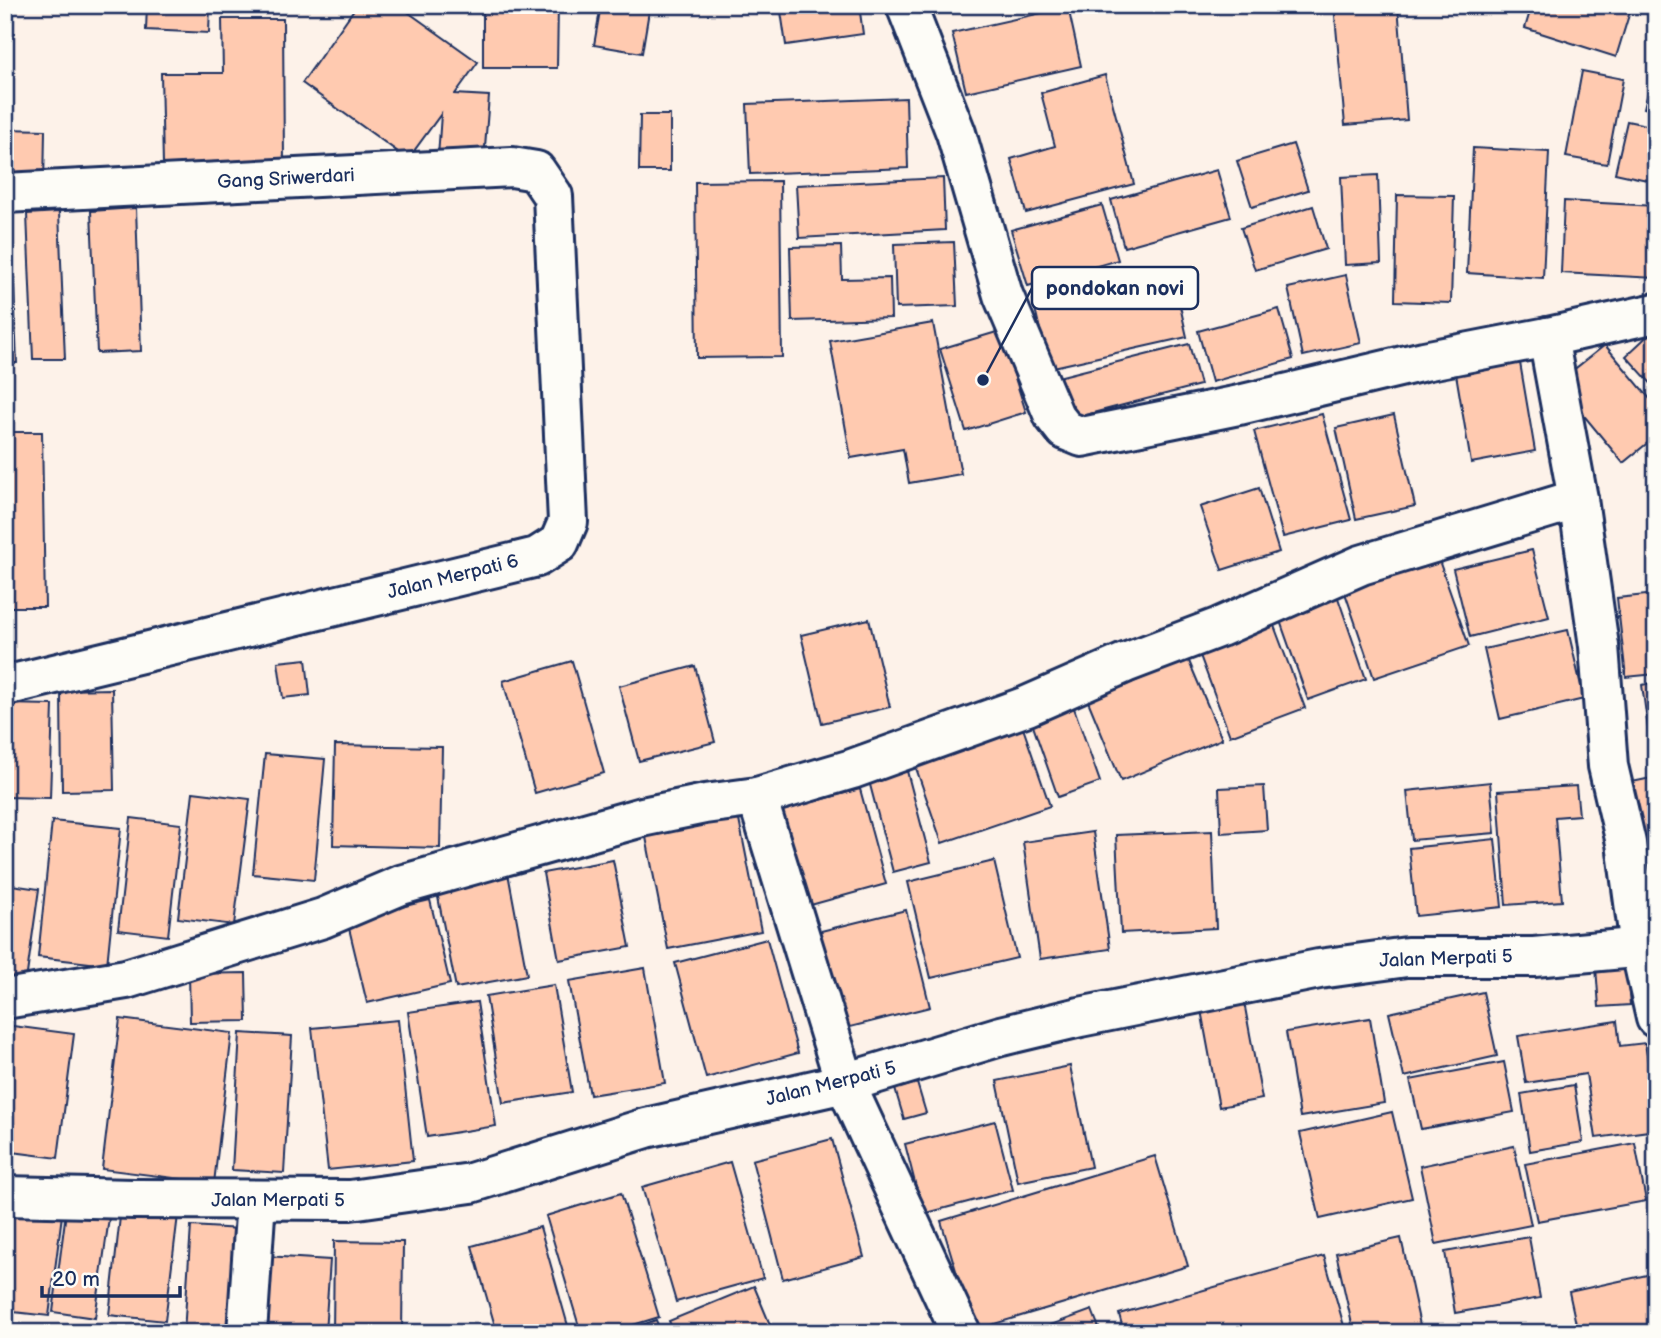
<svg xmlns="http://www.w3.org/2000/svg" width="1661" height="1338" viewBox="0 0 1661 1338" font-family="'Balsamiq Sans',sans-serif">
	<rect width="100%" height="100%" fill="#fdf2e9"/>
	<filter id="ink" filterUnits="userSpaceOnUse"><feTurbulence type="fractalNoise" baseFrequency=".0143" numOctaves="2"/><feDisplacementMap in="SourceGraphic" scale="14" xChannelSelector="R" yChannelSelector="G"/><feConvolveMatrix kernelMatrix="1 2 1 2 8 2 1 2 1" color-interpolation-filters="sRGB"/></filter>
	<g filter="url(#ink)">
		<g fill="#ffcab0" stroke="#1b2f5e" stroke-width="2">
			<polygon points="147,5 210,5 209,33 146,30"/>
			<polygon points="357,5 398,5 478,62 455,94 489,96 484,160 438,157 441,114 408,159 302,83"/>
			<polygon points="483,5 558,5 557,68 483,68"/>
			<polygon points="601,5 650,5 642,53 594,45"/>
			<polygon points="780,5 859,5 863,34 786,45"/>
			<polygon points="1334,5 1398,5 1407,120 1345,125"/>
			<polygon points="1532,5 1632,5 1616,57 1525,28"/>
			<polygon points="1068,7 1081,66 966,92 952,33"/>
			<polygon points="222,19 283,19 284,164 163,165 161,73 223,73"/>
			<polygon points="1656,61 1656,111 1644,108"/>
			<polygon points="1582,71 1623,79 1607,164 1566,157"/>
			<polygon points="1105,75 1134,184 1026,213 1011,159 1055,146 1041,93"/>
			<polygon points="906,98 908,168 750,174 747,104"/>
			<polygon points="640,115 670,115 670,171 639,171"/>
			<polygon points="1627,121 1656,127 1656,182 1615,173"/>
			<polygon points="5,129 45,130 44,189 5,188"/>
			<polygon points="1293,144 1308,190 1252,207 1237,161"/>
			<polygon points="1473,148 1549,152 1543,278 1467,273"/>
			<polygon points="1217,170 1231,217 1124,247 1111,200"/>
			<polygon points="1378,175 1381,263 1345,265 1341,177"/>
			<polygon points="943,178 945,230 799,238 796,185"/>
			<polygon points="780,181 782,357 697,358 695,182"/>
			<polygon points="1397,195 1454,196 1451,303 1395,301"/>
			<polygon points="1564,201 1656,206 1656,278 1561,273"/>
			<polygon points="1102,205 1118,260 1028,286 1011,230"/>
			<polygon points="1313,206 1326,249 1255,270 1241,228"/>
			<polygon points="136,208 141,351 97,353 91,211"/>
			<polygon points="5,211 11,211 17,363 5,363"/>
			<polygon points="59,212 65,359 33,359 27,214"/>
			<polygon points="954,242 957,306 896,308 894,244"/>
			<polygon points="841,246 842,279 890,278 891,318 792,321 790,247"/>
			<polygon points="1172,270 1187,337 1049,368 1033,300"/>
			<polygon points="1346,275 1361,343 1303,356 1288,288"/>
			<polygon points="1279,309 1293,359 1212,382 1198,331"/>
			<polygon points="933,323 961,474 909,483 903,449 851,458 830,341"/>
			<polygon points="1656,328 1656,389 1626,356"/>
			<polygon points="1000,331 1026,412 966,431 940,349"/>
			<polygon points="1189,344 1200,385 1066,420 1054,378"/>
			<polygon points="1605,345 1656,406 1656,436 1623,463 1557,383"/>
			<polygon points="1519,357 1535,451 1471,463 1455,368"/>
			<polygon points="1322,414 1351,520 1283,537 1254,431"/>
			<polygon points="1394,415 1415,506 1356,519 1336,428"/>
			<polygon points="5,432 42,432 45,607 5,607"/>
			<polygon points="1259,488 1279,552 1222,570 1200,507"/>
			<polygon points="1532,550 1549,617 1470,637 1453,569"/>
			<polygon points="1436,552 1469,646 1374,678 1342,584"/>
			<polygon points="1656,594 1656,674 1626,677 1617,598"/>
			<polygon points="1337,595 1366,679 1308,700 1278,615"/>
			<polygon points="869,619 890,707 822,723 801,635"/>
			<polygon points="1273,623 1305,708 1230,736 1198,650"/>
			<polygon points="1568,630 1584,699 1500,719 1484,649"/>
			<polygon points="306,659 310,695 283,698 278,662"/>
			<polygon points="1188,659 1222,739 1121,781 1088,701"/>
			<polygon points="572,661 604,773 535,793 503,681"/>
			<polygon points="695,666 715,742 639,761 619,686"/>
			<polygon points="1656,682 1656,758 1652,758 1642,685"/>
			<polygon points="112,689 114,790 62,791 61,690"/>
			<polygon points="5,704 53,705 50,798 5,797"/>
			<polygon points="1074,708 1100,782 1058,797 1032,723"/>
			<polygon points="1023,728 1050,806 942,843 915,765"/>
			<polygon points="335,745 442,747 440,848 333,845"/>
			<polygon points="265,754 325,759 314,880 253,874"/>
			<polygon points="907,771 931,862 893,872 869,781"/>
			<polygon points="1656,777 1656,838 1644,840 1632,782"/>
			<polygon points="1490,782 1495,833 1412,840 1407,791"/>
			<polygon points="1264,786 1267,830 1221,833 1219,788"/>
			<polygon points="1576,786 1579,815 1555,817 1562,901 1506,905 1498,791"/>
			<polygon points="860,789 886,884 800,908 773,813"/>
			<polygon points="193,792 250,799 234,925 178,918"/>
			<polygon points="738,815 761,931 668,949 645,832"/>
			<polygon points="131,818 181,824 168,936 118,930"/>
			<polygon points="52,821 121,828 107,965 38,957"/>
			<polygon points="1212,831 1216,928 1121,933 1116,835"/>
			<polygon points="1093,832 1110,949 1040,959 1023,842"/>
			<polygon points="1495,839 1502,907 1416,916 1409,848"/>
			<polygon points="1656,854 1656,902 1646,855"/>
			<polygon points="613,860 630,947 559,960 543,873"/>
			<polygon points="994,861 1017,958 931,978 908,882"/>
			<polygon points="508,873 527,975 456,988 436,887"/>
			<polygon points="5,884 39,889 26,981 5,978"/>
			<polygon points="430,900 450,984 367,1003 347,920"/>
			<polygon points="906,910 930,1007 834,1031 809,934"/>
			<polygon points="767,939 798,1053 706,1078 675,963"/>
			<polygon points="1626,964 1630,1005 1599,1007 1596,967"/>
			<polygon points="645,968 665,1083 590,1095 569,981"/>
			<polygon points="246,973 247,1021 190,1022 189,974"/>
			<polygon points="554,985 572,1092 503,1103 486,996"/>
			<polygon points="1483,992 1497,1056 1404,1077 1389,1013"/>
			<polygon points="477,1002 496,1126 427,1137 408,1012"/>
			<polygon points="1244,1002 1262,1099 1219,1107 1201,1010"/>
			<polygon points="1370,1018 1384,1103 1300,1117 1286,1032"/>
			<polygon points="120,1019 232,1033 214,1183 102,1169"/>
			<polygon points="398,1020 413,1161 328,1170 312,1028"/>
			<polygon points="1617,1021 1620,1046 1645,1043 1656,1112 1656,1130 1596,1138 1586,1074 1526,1083 1518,1036"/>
			<polygon points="5,1025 74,1034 58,1158 5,1151"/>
			<polygon points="240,1033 292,1036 284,1173 232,1170"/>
			<polygon points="1504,1062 1514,1112 1421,1129 1410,1080"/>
			<polygon points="1070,1066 1091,1167 1018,1182 997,1081"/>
			<polygon points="917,1083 926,1113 904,1119 895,1089"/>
			<polygon points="1574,1085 1583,1142 1530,1151 1521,1094"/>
			<polygon points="1392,1112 1412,1198 1320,1219 1300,1133"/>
			<polygon points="995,1121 1013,1190 923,1214 905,1144"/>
			<polygon points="832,1139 864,1257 783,1279 752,1160"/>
			<polygon points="1635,1143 1646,1201 1537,1221 1525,1164"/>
			<polygon points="1514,1146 1531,1225 1436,1244 1420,1166"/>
			<polygon points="1155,1156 1188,1266 974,1330 941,1221"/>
			<polygon points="730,1162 763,1278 676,1302 642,1187"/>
			<polygon points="621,1193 659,1317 607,1333 581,1333 546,1216"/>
			<polygon points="5,1208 62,1215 49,1316 5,1311"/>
			<polygon points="121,1208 178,1215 165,1321 109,1315"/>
			<polygon points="66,1212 109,1218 95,1318 53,1312"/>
			<polygon points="191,1226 240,1229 233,1333 184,1333"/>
			<polygon points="540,1227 570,1333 497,1333 472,1246"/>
			<polygon points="1529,1237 1540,1298 1455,1313 1445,1252"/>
			<polygon points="1401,1238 1420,1325 1387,1333 1354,1333 1336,1253"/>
			<polygon points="334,1241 403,1242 402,1333 333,1333"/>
			<polygon points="265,1256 330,1260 325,1333 260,1333"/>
			<polygon points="1324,1256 1346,1333 1124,1333 1119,1314"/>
			<polygon points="1656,1273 1656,1333 1578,1333 1569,1292"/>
			<polygon points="754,1286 771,1327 756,1333 674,1333 669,1321"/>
			<polygon points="1092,1310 1101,1333 1029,1333"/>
			<polygon points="656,1320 661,1333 621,1333"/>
		</g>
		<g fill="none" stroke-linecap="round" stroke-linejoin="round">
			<defs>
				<g id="minor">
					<polyline points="906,5 956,133 1003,295 1054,416 1065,430 1082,437 1239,405 1424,361 1548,337 1656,313"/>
					<polyline points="5,193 512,167 536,171 553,196 568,522 559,543 537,557 5,686"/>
					<polyline points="1548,337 1578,499"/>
					<polyline points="757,797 845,1083 961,1333"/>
					<polyline points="5,999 126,979 323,918 401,885 642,817 705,804 757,797 852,769 1027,706 1125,663 1220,627 1361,565 1578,499 1599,646 1608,766 1626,843 1640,947 1656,1018"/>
					<polyline points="5,1196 134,1199 350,1200 471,1183 646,1128 845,1083 1001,1036 1080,1017 1319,969 1407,957 1534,957 1656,946"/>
					<polyline points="247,1333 256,1200"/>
				</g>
			</defs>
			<use href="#minor" stroke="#1b2f5e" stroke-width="44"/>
			<use href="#minor" stroke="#fdfcf7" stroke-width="38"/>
		</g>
	</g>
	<g text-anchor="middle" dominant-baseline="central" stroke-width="7" stroke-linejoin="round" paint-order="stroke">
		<g font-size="19" fill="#1b2f5e" stroke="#fdfcf7">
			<text transform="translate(286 179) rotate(-3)">Gang Sriwerdari</text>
			<text transform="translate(453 577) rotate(-14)">Jalan Merpati 6</text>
			<text transform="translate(1446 959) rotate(-2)">Jalan Merpati 5</text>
			<text transform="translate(831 1084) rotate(-14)">Jalan Merpati 5</text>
			<text x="278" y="1200">Jalan Merpati 5</text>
		</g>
	</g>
	<path fill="none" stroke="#1b2f5e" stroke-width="2.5" d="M983 380L1032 288"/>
	<circle fill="#1b2f5e" stroke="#fdfcf7" stroke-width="2.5" cx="983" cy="380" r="7"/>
	<rect fill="#fdfcf7" stroke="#1b2f5e" stroke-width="2.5" x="1032" y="267" width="166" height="42" rx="7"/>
	<g font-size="21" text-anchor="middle" font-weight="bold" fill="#1b2f5e">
		<text x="1115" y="295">pondokan novi</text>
	</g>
	<rect width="1661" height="1338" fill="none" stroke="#fdfcf7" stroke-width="28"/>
	<rect x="14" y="14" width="1633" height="1310" fill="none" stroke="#1b2f5e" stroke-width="2.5" filter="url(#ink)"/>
	<path d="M42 1286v10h138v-10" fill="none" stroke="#1b2f5e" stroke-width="3.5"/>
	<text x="52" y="1286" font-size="21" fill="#1b2f5e" stroke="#fdfcf7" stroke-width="5" paint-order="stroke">20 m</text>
</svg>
